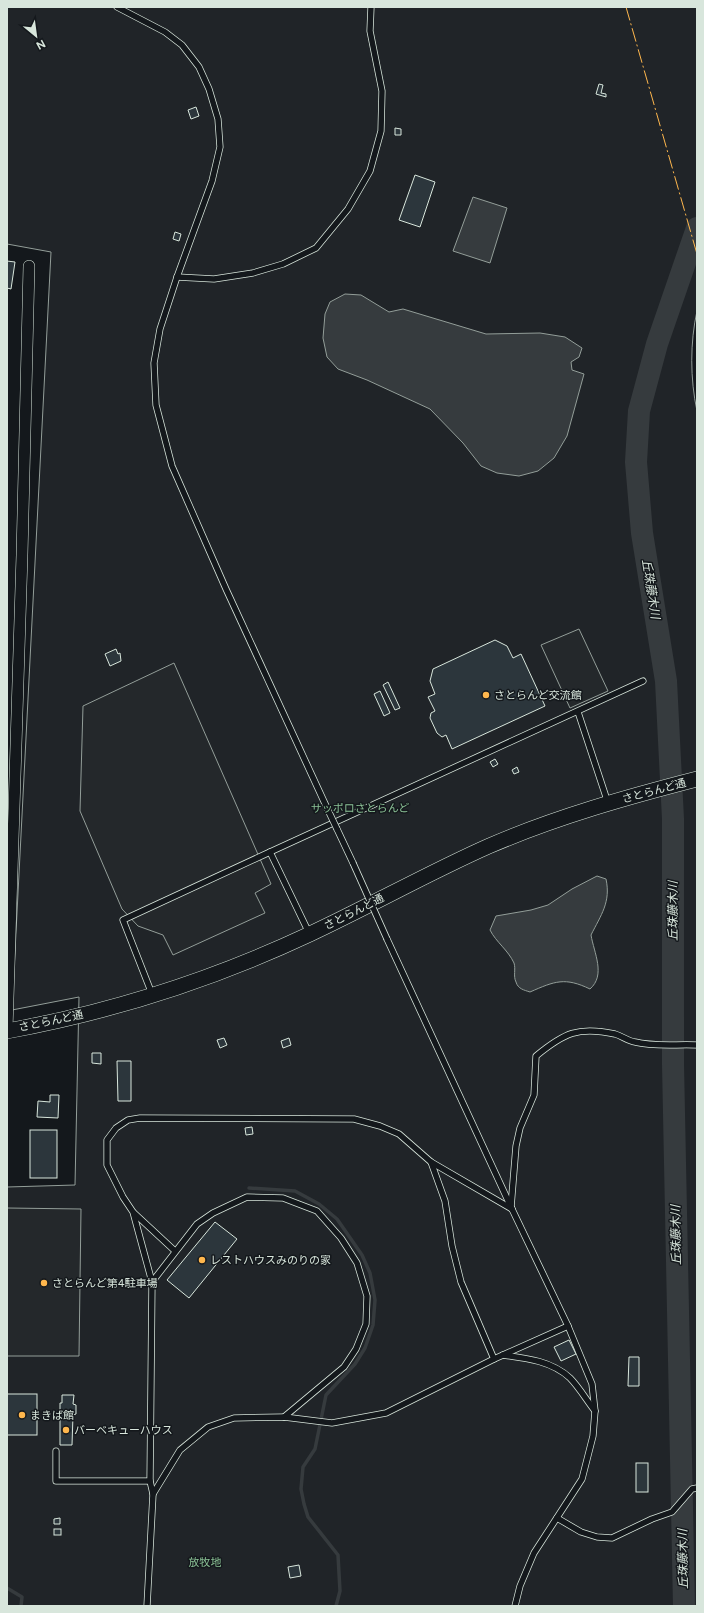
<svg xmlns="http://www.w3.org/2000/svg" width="704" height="1613" viewBox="0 0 704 1613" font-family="Figtree,'Noto Sans JP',sans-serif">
	<rect width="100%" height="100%" fill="#14181c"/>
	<path fill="#202428" stroke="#939e99" d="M7,7H697V311C690,342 690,379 697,411V1606H7V1187L75,1185L79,997L12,1010L51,252L7,244Z"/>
	<g fill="#24282b" stroke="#939e99">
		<polygon points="579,629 608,691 570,708 541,645"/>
		<polygon points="174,663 271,884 255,893 265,913 173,955 163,935 138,926 122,909 80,811 83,706"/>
		<polygon points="7,1208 81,1209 79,1356 7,1356"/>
	</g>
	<g fill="#363b3e" stroke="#939e99">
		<polygon points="473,197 507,208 490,263 453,251"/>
		<polygon points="345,294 361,295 389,312 403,309 486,334 540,333 565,337 582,348 579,357 571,362 572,370 584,374 567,436 554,458 538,471 519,476 497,473 481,466 463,443 430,409 367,380 338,369 327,357 323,338 325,314 330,302"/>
		<path d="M597,876L606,879C611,902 601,915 591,935C594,953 606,975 590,989C565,977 555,981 530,992C524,990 518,989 516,982C513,976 516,969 514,963C508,950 496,942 490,930L496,916L531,910L548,905L572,889Z"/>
	</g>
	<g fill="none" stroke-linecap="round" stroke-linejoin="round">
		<g stroke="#363b3e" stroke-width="3.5">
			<polyline points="249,1188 295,1191 319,1204 337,1219 362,1255 370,1273 375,1300 373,1325 365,1348 355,1364 326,1395 315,1449 303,1467 301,1489 304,1504 308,1517 338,1555 340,1591 336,1606"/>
			<polyline points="7,1588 22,1597 21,1606"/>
		</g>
		<polyline stroke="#363b3e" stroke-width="22" points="684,1606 673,1064 673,819 666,681 642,533 636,462 639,411 657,344 697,228"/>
	</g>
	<g fill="#2c363c" stroke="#d8e6dc">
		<polygon points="599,84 603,85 601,93 606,94 606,97 596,94"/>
		<polygon points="196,107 199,116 191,119 188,110"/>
		<polygon points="395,128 401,129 401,135 395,135"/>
		<polygon points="415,175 435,182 420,227 399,220"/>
		<polygon points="175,232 181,234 179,241 173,239"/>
		<polygon points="7,261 15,262 11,289 7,288"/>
		<polygon points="495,640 507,646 513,658 521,654 545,706 452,749 446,735 442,737 437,733 430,718 431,713 435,711 428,697 435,694 430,681 433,669"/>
		<polygon points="116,649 118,654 120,653 121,661 110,666 105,654"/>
		<polygon points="388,682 400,708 395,710 383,685"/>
		<polygon points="380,691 390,713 384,716 374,694"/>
		<polygon points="495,759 498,764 493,767 490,762"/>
		<polygon points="517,767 519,772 514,774 512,770"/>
		<polygon points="224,1038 227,1045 220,1048 217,1040"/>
		<polygon points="289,1038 291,1045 283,1048 281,1041"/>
		<polygon points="92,1053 101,1053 101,1064 92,1063"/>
		<polygon points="117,1061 131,1061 131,1101 118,1101"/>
		<polygon points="50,1095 59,1095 58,1118 37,1117 38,1101 50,1102"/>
		<polygon points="252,1127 253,1134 246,1135 245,1128"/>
		<rect x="30" y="1130" width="27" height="48"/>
		<polygon points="215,1222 237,1239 189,1298 167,1280"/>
		<polygon points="569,1340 576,1354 561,1361 554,1347"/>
		<polygon points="629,1357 639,1357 639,1386 628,1386"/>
		<rect x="7" y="1394" width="30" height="41"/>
		<polygon points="62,1395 74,1395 73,1404 76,1405 76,1414 73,1415 72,1445 60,1445 60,1403 62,1403"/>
		<rect x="636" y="1463" width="12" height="29"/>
		<polygon points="60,1518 60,1524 54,1524 54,1519"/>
		<rect x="54" y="1529" width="7" height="6"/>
		<polygon points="299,1565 301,1576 290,1578 288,1567"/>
	</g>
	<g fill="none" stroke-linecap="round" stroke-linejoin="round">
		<defs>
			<g id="lane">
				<polyline points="117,7 165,32 182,45 199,67 209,89 218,119 220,147 212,181 177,277 160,329 154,363 156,405 172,466 226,589 327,808"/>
				<polyline points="177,277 214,279 253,273 283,264 316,248 348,209 370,171 381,131 382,91 370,31 371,7"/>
				<polyline points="578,712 608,803"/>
				<polyline points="337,829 353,863"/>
				<polyline points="309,933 270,852 643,681"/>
				<polyline points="387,939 511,1207 568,1326 592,1384 595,1411 593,1436 582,1479 534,1553 520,1586 515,1606"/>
				<polyline points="152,994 123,920 270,852"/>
				<polyline points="431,1162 445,1201 452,1246 461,1282 494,1359"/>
				<path d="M511,1207L516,1146L520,1128L534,1095L536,1056C564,1033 578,1026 615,1034C622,1036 628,1041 635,1042C654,1047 677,1044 697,1045"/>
				<polyline points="134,1213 175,1251"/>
				<polyline points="152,1282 197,1224 213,1213 247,1197 283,1198 317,1211 341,1238 357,1263 367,1296 366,1324 356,1349 344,1367 284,1417"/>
				<path d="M503,1355C526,1358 552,1361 570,1378C579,1387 587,1401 595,1411"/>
				<polyline points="56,1451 56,1481 150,1481"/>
				<polyline points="153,1494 150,1481 152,1282 133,1212 123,1197 107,1165 107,1140 116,1128 128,1120 140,1118 354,1119 380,1126 399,1134 431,1162 512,1209"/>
				<polyline points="557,1518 581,1532 597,1537 612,1538 652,1519 672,1512 692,1489 697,1488"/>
				<polyline points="147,1606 153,1494 180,1450 208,1427 234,1418 284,1417 332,1423 386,1413 494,1359 568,1326"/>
			</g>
			<polyline id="street" points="7,1030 22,555 29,266"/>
			<path id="secondary" d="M7,1031C111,1012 214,979 310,934C370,906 428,873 489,846C556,817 627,797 697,779"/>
		</defs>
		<use href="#lane" stroke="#d8e6dc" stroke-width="7"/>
		<use href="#street" stroke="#d8e6dc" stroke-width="12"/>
		<use href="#secondary" stroke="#d8e6dc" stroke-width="16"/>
		<use href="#lane" stroke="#14181c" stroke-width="5.5"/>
		<use href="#street" stroke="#14181c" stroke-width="11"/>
		<use href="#secondary" stroke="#14181c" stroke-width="15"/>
		<defs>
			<g id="lane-bridge">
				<polyline points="327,808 337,829"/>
				<polyline points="353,863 387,939"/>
			</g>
		</defs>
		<use href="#lane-bridge" stroke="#d8e6dc" stroke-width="7" stroke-linecap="butt"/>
		<use href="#lane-bridge" stroke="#14181c" stroke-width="5.5"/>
		<polyline stroke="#ffb74d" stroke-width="1" stroke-dasharray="14 3 2 3" stroke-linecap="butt" points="626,7 697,254"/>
	</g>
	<g fill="#ffb74d" stroke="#14181c" stroke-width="1.5">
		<circle cx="486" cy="695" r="4"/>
		<circle cx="202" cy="1260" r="4"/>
		<circle cx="44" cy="1283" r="4"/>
		<circle cx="22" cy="1415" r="4"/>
		<circle cx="66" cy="1430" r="4"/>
	</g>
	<g text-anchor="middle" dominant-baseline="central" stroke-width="3" stroke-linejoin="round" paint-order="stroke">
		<g font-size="11" fill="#d8e6dc" stroke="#14181c" text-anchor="start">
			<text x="494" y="695">さとらんど交流館</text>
			<text x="210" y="1260">レストハウスみのりの家</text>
			<text x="52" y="1283">さとらんど第4駐車場</text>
			<text x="30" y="1415">まきば館</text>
			<text x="74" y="1430">バーベキューハウス</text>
		</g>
		<g font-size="11" fill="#d8e6dc" stroke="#14181c">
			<text transform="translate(654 791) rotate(-15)">さとらんど通</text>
			<text transform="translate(354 912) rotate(-27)">さとらんど通</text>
			<text transform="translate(51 1021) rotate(-12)">さとらんど通</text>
		</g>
		<g font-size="11" fill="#8ac095" stroke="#14181c">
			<text x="360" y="808">サッポロさとらんど</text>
			<text x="205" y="1562">放牧地</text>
		</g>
		<g font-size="12" font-style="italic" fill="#d8e6dc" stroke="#14181c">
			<text transform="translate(651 589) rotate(81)">丘珠藤木川</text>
			<text transform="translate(673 911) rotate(-90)">丘珠藤木川</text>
			<text transform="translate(676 1235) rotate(-91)">丘珠藤木川</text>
			<text transform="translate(683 1559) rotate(-91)">丘珠藤木川</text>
		</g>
	</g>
	<rect width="704" height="1613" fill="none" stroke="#d8e6dc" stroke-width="16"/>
	<g transform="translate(36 36) rotate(151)" stroke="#14181c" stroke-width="3" paint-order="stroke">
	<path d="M0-3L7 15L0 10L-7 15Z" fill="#d8e6dc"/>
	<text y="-6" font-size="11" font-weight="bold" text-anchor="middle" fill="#d8e6dc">N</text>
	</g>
</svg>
